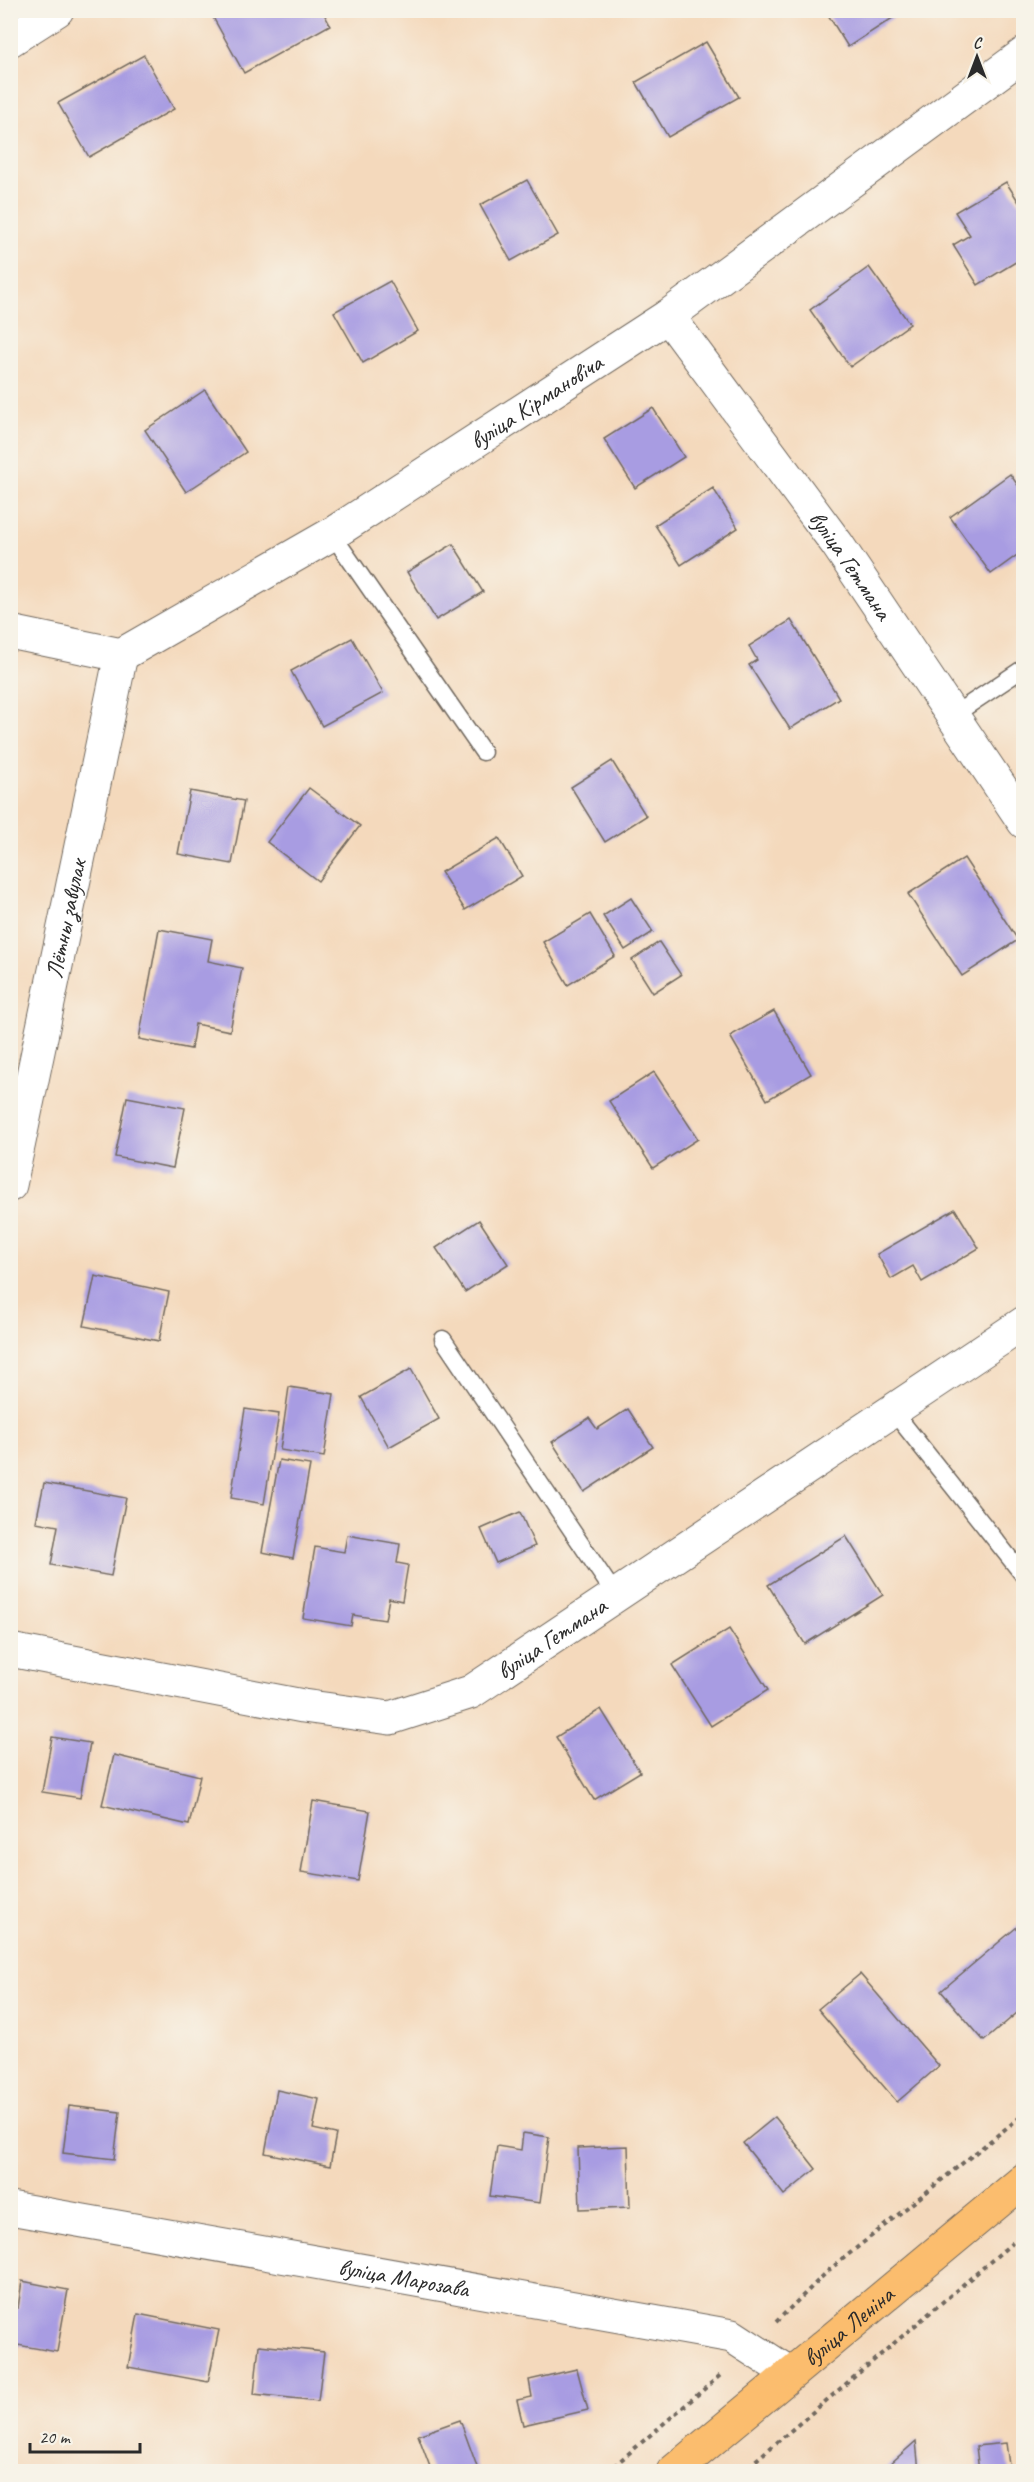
<svg xmlns="http://www.w3.org/2000/svg" width="1034" height="2482" viewBox="0 0 1034 2482" font-family="Caveat,sans-serif">
	<rect width="100%" height="100%" fill="#f7f3e8"/>
	<filter id="ink" filterUnits="userSpaceOnUse"><feTurbulence type="fractalNoise" baseFrequency=".0167" numOctaves="2"/><feDisplacementMap in="SourceGraphic" scale="12" xChannelSelector="R" yChannelSelector="G"/><feConvolveMatrix kernelMatrix="1 2 1 2 8 2 1 2 1" color-interpolation-filters="sRGB"/></filter>
	<filter id="wash" filterUnits="userSpaceOnUse"><feTurbulence type="fractalNoise" baseFrequency=".008" numOctaves="4" result="noise"/><feDisplacementMap in="SourceGraphic" scale="24" xChannelSelector="R" yChannelSelector="G"/><feGaussianBlur stdDeviation="1.35" result="paint"/><feColorMatrix in="noise" values="0 0 0 0 0 0 0 0 0 0 0 0 0 0 0 0 0 1.4 0 .05"/><feComposite in="paint" operator="in"/></filter>
	<g filter="url(#wash)">
		<rect width="100%" height="100%" fill="#f4d9bc"/>
		<g id="blocks">
			<g fill="#a89ce2">
				<polygon points="209,10 322,10 330,25 244,73"/>
				<polygon points="825,10 905,10 848,47"/>
				<polygon points="706,42 739,97 668,137 636,82"/>
				<polygon points="144,55 174,109 89,157 58,103"/>
				<polygon points="527,180 558,235 511,261 480,205"/>
				<polygon points="1006,182 1024,210 1024,257 978,285 953,245 970,235 955,212"/>
				<polygon points="869,267 910,324 850,367 810,310"/>
				<polygon points="390,281 418,331 363,363 334,312"/>
				<polygon points="205,390 246,452 186,492 145,430"/>
				<polygon points="653,408 684,457 635,488 604,439"/>
				<polygon points="1010,474 1024,494 1024,550 991,574 950,517"/>
				<polygon points="713,488 738,528 681,565 655,525"/>
				<polygon points="453,544 483,592 436,620 407,572"/>
				<polygon points="791,620 839,698 790,729 749,665 757,660 749,646"/>
				<polygon points="352,638 383,693 322,726 291,671"/>
				<polygon points="612,761 646,816 605,842 571,787"/>
				<polygon points="309,788 360,826 318,881 267,842"/>
				<polygon points="190,791 244,801 232,864 178,854"/>
				<polygon points="499,838 522,876 465,910 441,872"/>
				<polygon points="964,858 1018,940 962,976 908,894"/>
				<polygon points="631,898 653,932 625,950 603,916"/>
				<polygon points="590,914 615,956 568,985 543,942"/>
				<polygon points="159,929 212,939 208,961 242,968 230,1031 195,1024 191,1049 139,1039"/>
				<polygon points="659,942 681,975 653,993 632,960"/>
				<polygon points="774,1011 811,1074 767,1100 730,1036"/>
				<polygon points="654,1072 698,1139 653,1168 609,1101"/>
				<polygon points="127,1097 185,1108 173,1168 115,1157"/>
				<polygon points="955,1209 979,1248 922,1282 913,1266 891,1279 877,1254"/>
				<polygon points="479,1220 508,1264 465,1292 436,1248"/>
				<polygon points="95,1276 169,1292 159,1341 84,1326"/>
				<polygon points="411,1369 439,1419 389,1447 361,1397"/>
				<polygon points="289,1387 334,1394 324,1457 280,1450"/>
				<polygon points="245,1409 279,1414 264,1504 231,1498"/>
				<polygon points="628,1409 653,1447 584,1492 552,1442 589,1418 597,1429"/>
				<polygon points="279,1460 310,1465 293,1558 262,1552"/>
				<polygon points="44,1483 126,1498 111,1576 51,1565 58,1526 36,1522"/>
				<polygon points="520,1512 535,1546 496,1563 481,1529"/>
				<polygon points="347,1535 400,1544 397,1563 408,1565 402,1601 389,1598 385,1620 353,1615 351,1626 303,1618 315,1547 344,1552"/>
				<polygon points="846,1536 883,1595 805,1644 768,1585"/>
				<polygon points="729,1629 768,1690 711,1726 672,1665"/>
				<polygon points="601,1709 640,1772 594,1800 556,1737"/>
				<polygon points="52,1737 90,1743 80,1798 42,1792"/>
				<polygon points="114,1755 200,1776 189,1825 102,1805"/>
				<polygon points="313,1801 370,1811 358,1881 301,1872"/>
				<polygon points="1024,1921 1024,2007 984,2041 941,1991"/>
				<polygon points="860,1974 939,2066 897,2102 818,2009"/>
				<polygon points="277,2090 319,2099 313,2129 336,2134 330,2166 265,2153"/>
				<polygon points="69,2106 120,2112 114,2159 63,2153"/>
				<polygon points="775,2117 816,2169 784,2195 743,2143"/>
				<polygon points="523,2133 549,2137 540,2203 490,2196 497,2146 521,2150"/>
				<polygon points="628,2146 630,2207 580,2209 578,2148"/>
				<polygon points="22,2281 68,2290 57,2352 18,2345 16,2357 10,2356 10,2306 18,2308"/>
				<polygon points="138,2314 219,2330 208,2382 128,2367"/>
				<polygon points="259,2345 324,2352 318,2401 254,2394"/>
				<polygon points="577,2369 588,2410 523,2425 517,2400 532,2397 529,2380"/>
				<polygon points="460,2420 479,2472 432,2472 418,2435"/>
				<polygon points="916,2441 919,2472 881,2472"/>
				<polygon points="1006,2443 1010,2472 979,2472 976,2446"/>
			</g>
		</g>
	</g>
	<g filter="url(#ink)">
		<use href="#blocks" fill-opacity="0" stroke="#71685e" stroke-width="1.5"/>
		<g fill="none" stroke-linecap="round" stroke-linejoin="round">
			<defs>
				<g id="lane">
					<polyline points="332,534 483,752"/>
					<polyline points="952,716 1024,668"/>
					<polyline points="443,1339 616,1596"/>
					<polyline points="893,1411 1024,1576"/>
				</g>
				<g id="street">
					<polyline points="10,40 57,10"/>
					<path id="s1" d="M668,316L837,544L1024,822"/>
					<path id="s2" d="M10,632L121,655L332,534L668,316L1024,54"/>
					<path id="s3" d="M10,1185L121,655"/>
					<path id="s4" d="M10,1650L303,1706L390,1718L471,1692L1024,1323"/>
					<path id="s5" d="M10,2208L732,2336L789,2373"/>
				</g>
				<g id="primary">
					<path id="s6" d="M673,2472L1024,2180"/>
				</g>
			</defs>
			<use href="#lane" stroke="#71685e" stroke-width="19"/>
			<use href="#street" stroke="#71685e" stroke-width="35"/>
			<use href="#primary" stroke="#71685e" stroke-width="35"/>
			<g stroke="#71685e" stroke-width="4" stroke-dasharray="4.5 4.5" stroke-linecap="butt">
				<polyline points="776,2322 829,2270 1024,2114"/>
				<polyline points="607,2472 723,2373"/>
				<polyline points="742,2472 1024,2233"/>
			</g>
			<use href="#lane" stroke="#fff" stroke-width="16"/>
			<use href="#street" stroke="#fff" stroke-width="33"/>
			<use href="#primary" stroke="#fbbd6e" stroke-width="33"/>
		</g>
	</g>
	<g text-anchor="middle" dominant-baseline="central" stroke-width="4.5" stroke-linejoin="round" paint-order="stroke">
		<g font-size="24" fill="#2b2b2b" stroke="#f7f3e8">
			<text stroke="none"><textPath href="#s2" startOffset="600">вуліца Кірмановіча</textPath></text>
			<text stroke="none"><textPath href="#s1" startOffset="309">вуліца Гетмана</textPath></text>
			<text stroke="none"><textPath href="#s3" startOffset="272">Лётны завулак</textPath></text>
			<text stroke="none"><textPath href="#s4" startOffset="568">вуліца Гетмана</textPath></text>
			<text stroke="none"><textPath href="#s5" startOffset="400">вуліца Марозава</textPath></text>
			<text stroke="none"><textPath href="#s6" startOffset="228">вуліца Леніна</textPath></text>
		</g>
	</g>
	<rect width="1034" height="2482" fill="none" stroke="#f7f3e8" stroke-width="36"/>
	<g transform="translate(977 57)" stroke="#f7f3e8" stroke-width="4.5" paint-order="stroke">
	<path d="M0-4.5L10 22L0 15L-10 22Z" fill="#2b2b2b"/>
	<text y="-9" font-size="16" font-weight="bold" text-anchor="middle" fill="#2b2b2b">С</text>
	</g>
	<path d="M30 2443v9h110v-9" fill="none" stroke="#2b2b2b" stroke-width="3"/>
	<text x="39" y="2443" font-size="18" fill="#2b2b2b" stroke="#f7f3e8" stroke-width="4.5" paint-order="stroke">20 m</text>
</svg>
